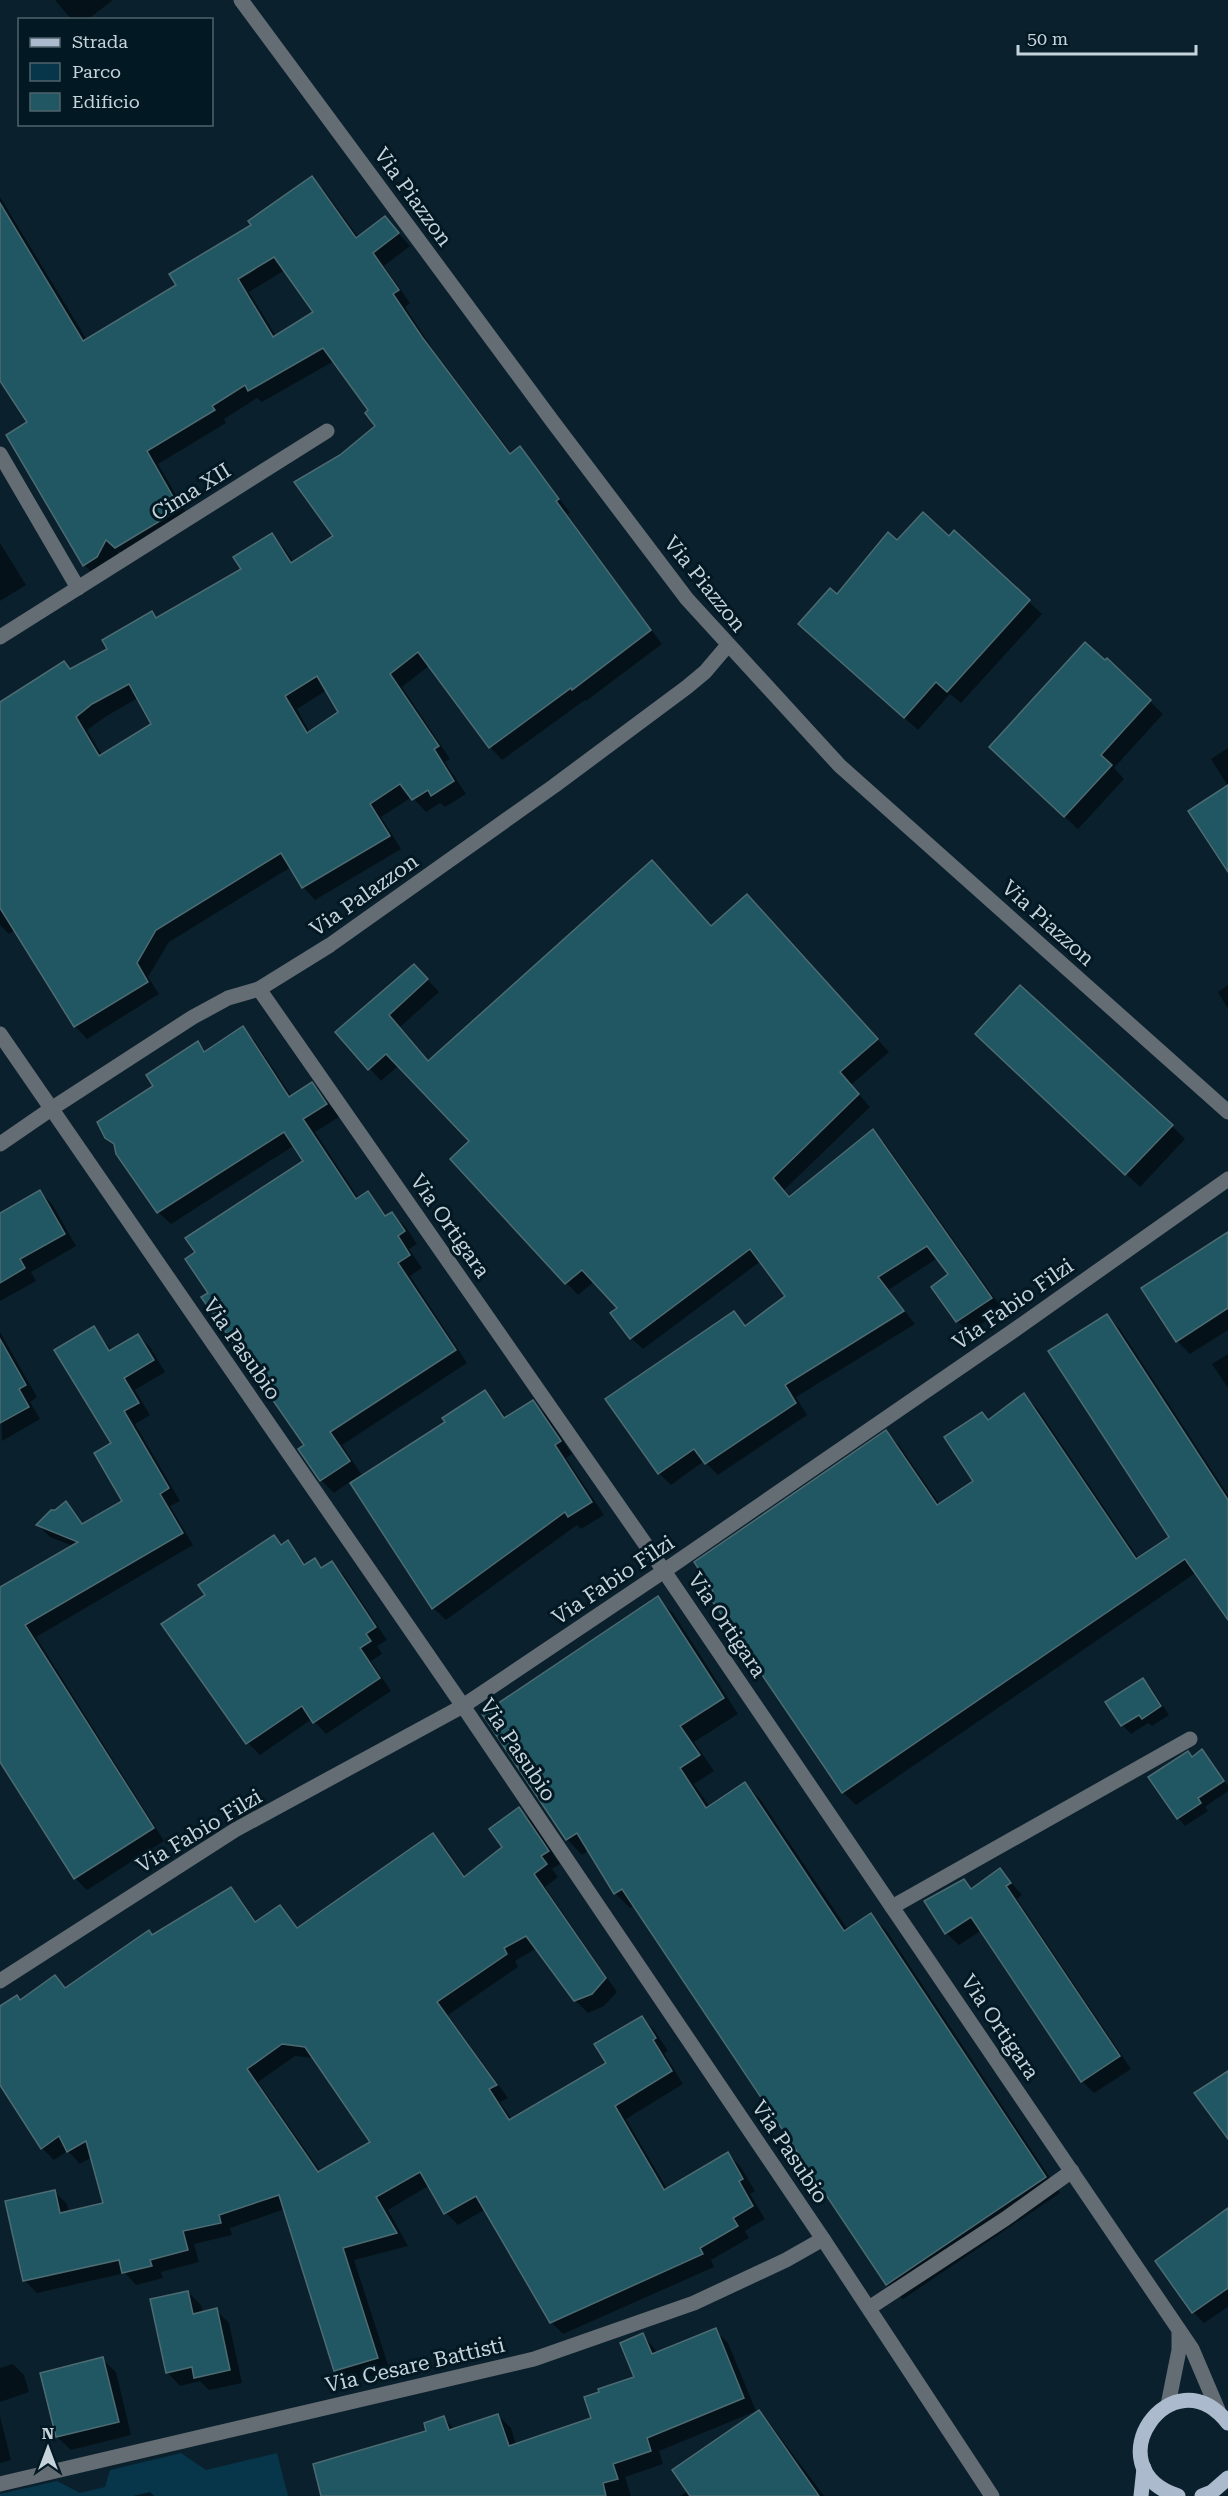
<svg xmlns="http://www.w3.org/2000/svg" width="1228" height="2496" viewBox="0 0 1228 2496" font-family="'Roboto Serif',serif">
	<rect width="100%" height="100%" fill="#0a212d"/>
	<polygon fill="#073549" points="181,2453 206,2470 277,2453 288,2496 0,2496 0,2494 57,2481 80,2493 105,2487 110,2470"/>
	<g fill="#0007" fill-rule="evenodd">
		<polygon points="55,0 113,0 87,20 72,20"/>
		<path d="M312,178L324,190L359,238L385,218L410,246L384,266L410,303L405,307L434,351L512,454L520,448L532,461L570,513L567,514L662,644L586,701L585,700L502,760L490,747L430,665L402,687L450,759L445,762L466,794L445,807L440,803L426,812L412,797L381,817L401,849L315,900L303,887L291,867L169,942L148,977L159,994L87,1039L75,1026L16,930L9,934L0,925V704L64,662L72,670L109,649L152,613L158,619L243,569L271,535L284,548L294,563L335,536L341,456L377,426L370,411L334,361L262,402L257,398L224,419L226,423L158,464L191,521L128,559L119,551L110,569L97,577L84,565L29,423L0,378V197L87,340L178,285ZM285,270L315,313L276,336L249,292ZM327,690L340,713L310,733L297,709ZM138,698L153,725L102,755L87,730L105,717Z"/>
		<polygon points="954,533 1042,614 961,703 950,694 918,730 813,637 838,596 897,542 949,538"/>
		<polygon points="0,543 26,585 0,601"/>
		<polygon points="1107,660 1163,714 1114,768 1124,779 1078,829 1004,760"/>
		<polygon points="1228,748 1228,786 1211,759"/>
		<polygon points="759,908 889,1052 851,1085 870,1107 783,1191 790,1198 872,1131 884,1142 1003,1310 969,1332 957,1321 951,1274 938,1258 888,1290 915,1324 796,1397 807,1415 718,1475 704,1461 671,1485 659,1473 610,1403 733,1312 747,1326 787,1296 761,1261 643,1349 631,1338 619,1308 595,1281 578,1295 452,1159 471,1142 399,1065 381,1081 337,1032 426,978 439,992 400,1027 429,1062 711,928"/>
		<polygon points="1228,985 1228,1009 1218,992"/>
		<polygon points="242,1028 255,1041 292,1097 312,1084 324,1097 339,1117 315,1132 359,1199 368,1193 388,1217 392,1214 405,1226 417,1244 409,1249 422,1268 410,1276 467,1363 342,1445 363,1477 447,1422 485,1392 497,1404 507,1418 533,1402 546,1415 572,1454 566,1458 604,1515 581,1529 577,1525 446,1620 433,1608 351,1481 334,1493 321,1480 306,1445 210,1294 305,1161 295,1145 171,1224 158,1212 116,1146 107,1137 198,1043 206,1052"/>
		<polygon points="990,1047 1172,1126 1185,1139 1140,1187"/>
		<polygon points="40,1192 52,1204 76,1246 31,1272 36,1281 0,1301 0,1215"/>
		<polygon points="1228,1234 1228,1330 1190,1354 1177,1341"/>
		<polygon points="1107,1316 1120,1329 1228,1495 1228,1618 1197,1572 856,1805 843,1792 710,1595 886,1432 899,1445 940,1505 975,1481 982,1414 989,1421 1024,1395 1037,1408 1139,1559 1171,1537"/>
		<polygon points="94,1328 112,1351 138,1335 150,1347 165,1372 135,1390 150,1415 135,1424 180,1501 170,1506 193,1545 36,1637 164,1841 87,1890 75,1878 0,1759 0,1589 73,1546 50,1537 38,1525 66,1504 84,1525 124,1502"/>
		<polygon points="0,1332 37,1397 30,1402 40,1419 2,1441"/>
		<polygon points="1228,1354 1228,1388 1212,1364"/>
		<polygon points="274,1537 282,1545 288,1542 307,1565 315,1560 323,1568 332,1563 344,1575 387,1640 377,1646 382,1654 371,1661 391,1691 326,1734 312,1719 260,1755 248,1743 163,1624 208,1596"/>
		<polygon points="657,1598 673,1613 738,1714 694,1742 714,1771 694,1784 710,1807 744,1783 760,1799 848,1930 871,1915 886,1930 1060,2193 903,2299 887,2284 635,1905 630,1908 615,1893 589,1850 582,1855 567,1839"/>
		<polygon points="1143,1679 1151,1688 1169,1715 1152,1726 1148,1723 1131,1734 1122,1725 1107,1702"/>
		<polygon points="1202,1751 1228,1786 1228,1791 1205,1807 1208,1811 1185,1826 1178,1818 1192,1758"/>
		<path d="M519,1809L532,1821L560,1864L552,1869L558,1877L545,1887L617,1992L604,2006L588,2013L575,2000L537,1948L515,1961L518,1967L448,2015L508,2098L500,2102L512,2120L608,2064L642,2018L654,2030L668,2051L664,2053L683,2084L626,2119L667,2189L728,2154L740,2166L755,2191L750,2194L765,2219L745,2231L749,2238L711,2260L714,2267L563,2334L551,2322L486,2209L458,2225L446,2213L430,2185L388,2210L408,2246L354,2260L390,2371L348,2383L335,2370L285,2209L230,2228L232,2235L194,2244L199,2262L161,2272L163,2278L136,2285L125,2273L37,2293L24,2280L55,2192L67,2204L69,2213L105,2204L92,2157L80,2164L68,2151L54,2160L42,2148L0,2082V2008L21,2001L55,1977L67,1989L231,1889L243,1902L257,1923L280,1906L299,1928L433,1835L445,1847L466,1877L504,1847ZM295,2056L315,2058L372,2142L321,2172L258,2082Z"/>
		<polygon points="1000,1870 1022,1895 1017,1899 1131,2069 1094,2093 1082,2081 982,1930 959,1945 946,1933 926,1902 964,1881 972,1889"/>
		<polygon points="1228,2210 1228,2307 1204,2323 1193,2312 1157,2261"/>
		<polygon points="188,2292 201,2305 203,2313 216,2310 229,2323 242,2383 209,2390 200,2381 180,2386 167,2372"/>
		<polygon points="715,2330 728,2343 756,2411 659,2451 663,2464 625,2477 631,2496 323,2496 428,2432 444,2418 455,2430 498,2415 511,2428 516,2445 593,2419 636,2378 643,2335 658,2353"/>
		<polygon points="102,2359 116,2372 131,2435 71,2450 57,2437"/>
		<polygon points="13,2364 24,2375 29,2392 0,2402 0,2368"/>
		<polygon points="759,2412 771,2425 824,2496 680,2496 688,2491"/>
		<polygon points="0,2416 11,2460 0,2463"/>
		<polygon points="150,2492 154,2496 133,2496"/>
	</g>
	<g fill="#205762" stroke="#4d6b72" stroke-width="1.5" fill-rule="evenodd">
		<path d="M312,176L356,238L385,216L399,233L373,253L399,290L393,294L422,337L510,454L520,446L559,499L556,501L651,630L572,690L571,688L489,748L418,652L390,674L439,746L434,749L454,781L431,796L428,790L412,800L400,784L370,804L390,836L302,888L281,853L156,930L137,963L148,982L74,1027L0,908V702L64,661L70,669L107,649L102,640L152,611L156,618L241,569L233,557L272,533L291,563L333,536L294,482L340,455L375,426L365,413L368,410L323,348L248,391L245,385L212,406L215,410L147,451L180,509L115,548L106,540L97,557L83,566L6,435L27,422L0,381V203L83,341L176,285L169,274L251,225L248,221ZM274,257L313,312L273,337L238,279ZM317,676L338,712L307,733L285,696ZM129,684L151,724L99,756L76,717L92,704Z"/>
		<polygon points="923,512 949,536 954,530 1030,600 947,692 936,682 904,718 798,624 830,588 837,594 888,532 897,540"/>
		<polygon points="1085,642 1105,660 1107,658 1151,700 1101,755 1112,765 1064,817 989,747"/>
		<polygon points="1228,785 1228,872 1188,811"/>
		<polygon points="652,860 711,926 747,894 878,1039 840,1072 859,1094 773,1178 789,1197 873,1129 992,1298 956,1322 931,1287 948,1274 927,1246 878,1277 904,1311 785,1385 796,1403 705,1464 694,1449 658,1474 605,1399 734,1311 745,1326 785,1296 750,1249 630,1339 610,1313 617,1308 582,1270 565,1284 450,1159 469,1141 386,1054 368,1070 335,1032 414,964 428,979 389,1015 428,1061"/>
		<polygon points="1020,985 1173,1125 1125,1175 975,1034"/>
		<polygon points="243,1026 289,1097 312,1082 327,1104 303,1119 356,1199 368,1191 385,1216 392,1212 405,1231 398,1236 410,1255 398,1263 456,1350 330,1432 350,1461 320,1481 298,1449 304,1445 201,1297 208,1293 185,1259 195,1252 185,1238 303,1161 284,1132 157,1213 116,1154 114,1144 105,1138 97,1122 153,1086 146,1075 198,1041 204,1052"/>
		<polygon points="40,1190 65,1234 20,1259 25,1268 0,1283 0,1213"/>
		<polygon points="1228,1232 1228,1308 1176,1342 1141,1288"/>
		<polygon points="1107,1314 1228,1500 1228,1620 1185,1559 842,1793 708,1595 713,1591 694,1562 886,1430 937,1505 973,1481 944,1437 982,1412 988,1420 1024,1393 1136,1559 1169,1537 1048,1351"/>
		<polygon points="94,1326 109,1351 138,1334 154,1360 124,1378 139,1403 124,1411 169,1488 160,1494 183,1533 25,1625 154,1828 74,1879 0,1762 0,1587 78,1542 36,1525 51,1510 55,1510 66,1501 82,1524 122,1501 94,1453 111,1443 54,1350"/>
		<polygon points="0,1339 26,1385 19,1389 29,1407 0,1423"/>
		<polygon points="485,1390 504,1418 533,1400 561,1441 555,1445 592,1502 568,1517 565,1512 432,1609 350,1483 445,1422 442,1418"/>
		<polygon points="274,1535 281,1545 288,1540 304,1565 315,1558 321,1568 332,1561 376,1627 366,1634 371,1641 360,1648 380,1678 313,1723 302,1706 246,1744 161,1624 205,1595 198,1585"/>
		<polygon points="658,1596 724,1698 680,1726 700,1755 680,1768 706,1808 745,1782 844,1931 871,1913 1046,2177 886,2285 622,1889 614,1894 577,1833 566,1840 482,1714"/>
		<polygon points="1143,1678 1161,1706 1142,1719 1139,1715 1121,1726 1105,1702"/>
		<polygon points="1202,1749 1224,1781 1198,1798 1201,1803 1177,1819 1148,1777 1188,1751 1192,1757"/>
		<path d="M519,1807L549,1851L541,1856L547,1864L534,1874L606,1978L592,1994L574,2001L526,1936L504,1948L507,1954L437,2002L497,2085L489,2089L509,2120L606,2063L594,2044L642,2016L656,2038L653,2040L672,2071L615,2106L664,2190L728,2152L743,2179L739,2181L753,2206L733,2218L738,2226L700,2248L703,2254L550,2323L476,2196L444,2214L420,2172L376,2197L397,2233L343,2248L378,2358L334,2371L279,2195L219,2215L221,2223L183,2231L188,2250L150,2260L152,2266L122,2273L119,2260L23,2281L5,2201L55,2190L60,2213L103,2203L86,2141L67,2152L59,2136L41,2149L0,2085V2006L17,1995L20,2000L55,1975L65,1988L149,1930L152,1935L231,1887L255,1922L280,1905L297,1928L433,1833L464,1877L502,1847L489,1829ZM282,2044L305,2047L370,2142L318,2172L247,2069Z"/>
		<polygon points="1000,1868 1011,1883 1006,1886 1120,2056 1081,2082 971,1917 945,1934 924,1901 964,1879 971,1889"/>
		<polygon points="1228,2071 1228,2139 1194,2093"/>
		<polygon points="1228,2208 1228,2288 1192,2313 1155,2261"/>
		<polygon points="188,2291 193,2314 217,2308 230,2370 194,2378 192,2367 166,2373 150,2299"/>
		<polygon points="716,2328 744,2398 647,2438 651,2451 613,2464 618,2479 603,2483 606,2496 321,2496 313,2464 426,2431 424,2423 444,2416 449,2430 498,2414 509,2446 591,2418 584,2397 599,2392 598,2389 634,2377 620,2343 643,2333 652,2354"/>
		<polygon points="103,2357 119,2422 56,2437 40,2373"/>
		<polygon points="759,2410 819,2496 690,2496 672,2470"/>
	</g>
	<g fill="none" stroke-linecap="round" stroke-linejoin="round">
		<g stroke="#646c74" stroke-width="15">
			<polyline points="241,0 553,422 687,599 840,766 1228,1112"/>
			<polyline points="0,454 78,588"/>
			<polyline points="0,637 327,431"/>
			<polyline points="259,989 664,1571 1192,2349 1218,2410"/>
			<polyline points="0,1034 463,1706 823,2239 992,2496"/>
			<polyline points="0,1144 51,1109 193,1017 228,998 259,989 330,945 554,786 687,687 705,672 728,645"/>
			<polyline points="892,1907 1190,1739"/>
			<polyline points="0,1981 235,1830 463,1706 664,1571 1013,1331 1228,1179"/>
			<polyline points="869,2308 1005,2219 1072,2171"/>
			<polyline points="1168,2405 1179,2350 1179,2330"/>
			<polyline points="0,2484 534,2359 694,2303 786,2260 823,2239"/>
		</g>
		<g stroke="#abbacd" stroke-width="15">
			<polyline points="1141,2496 1144,2468"/>
			<path d="M1178,2496C1092,2468 1172,2352 1228,2423"/>
			<polyline points="1202,2496 1212,2492 1228,2478"/>
		</g>
	</g>
	<g text-anchor="middle" dominant-baseline="central" stroke-width="6" stroke-linejoin="round" paint-order="stroke">
		<g font-size="21" fill="#c6d3db" stroke="#021823">
			<text transform="translate(413 197) rotate(54)">Via Piazzon</text>
			<text transform="translate(191 492) rotate(-32)">Cima XII</text>
			<text transform="translate(705 584) rotate(51)">Via Piazzon</text>
			<text transform="translate(364 895) rotate(-35)">Via Palazzon</text>
			<text transform="translate(1048 923) rotate(42)">Via Piazzon</text>
			<text transform="translate(450 1226) rotate(55)">Via Ortigara</text>
			<text transform="translate(1013 1304) rotate(-35)">Via Fabio Filzi</text>
			<text transform="translate(242 1349) rotate(55)">Via Pasubio</text>
			<text transform="translate(613 1580) rotate(-34)">Via Fabio Filzi</text>
			<text transform="translate(727 1625) rotate(56)">Via Ortigara</text>
			<text transform="translate(518 1750) rotate(56)">Via Pasubio</text>
			<text transform="translate(199 1831) rotate(-31)">Via Fabio Filzi</text>
			<text transform="translate(1000 2027) rotate(56)">Via Ortigara</text>
			<text transform="translate(790 2152) rotate(56)">Via Pasubio</text>
			<text transform="translate(415 2365) rotate(-13)">Via Cesare Battisti</text>
		</g>
	</g>
	<rect x="18" y="18" width="195" height="108" fill="#021823" stroke="#50636d" stroke-width="1.5"/>
	<rect x="30" y="38" width="30" height="9" fill="#abbacd" stroke="#50636d" stroke-width="1.5"/>
	<text x="72" y="48" font-size="18" fill="#c6d3db">Strada</text>
	<rect x="30" y="63" width="30" height="18" fill="#073549" stroke="#50636d" stroke-width="1.5"/>
	<text x="72" y="78" font-size="18" fill="#c6d3db">Parco</text>
	<rect x="30" y="93" width="30" height="18" fill="#205762" stroke="#50636d" stroke-width="1.5"/>
	<text x="72" y="108" font-size="18" fill="#c6d3db">Edificio</text>
	<g transform="translate(48 2448)" stroke="#021823" stroke-width="4.5" paint-order="stroke">
	<path d="M0-4.5L10 22L0 15L-10 22Z" fill="#c6d3db"/>
	<text y="-9" font-size="16" font-weight="bold" text-anchor="middle" fill="#c6d3db">N</text>
	</g>
	<path d="M1018 45v9h178v-9" fill="none" stroke="#c6d3db" stroke-width="3"/>
	<text x="1027" y="45" font-size="18" fill="#c6d3db" stroke="#021823" stroke-width="4.5" paint-order="stroke">50 m</text>
</svg>
